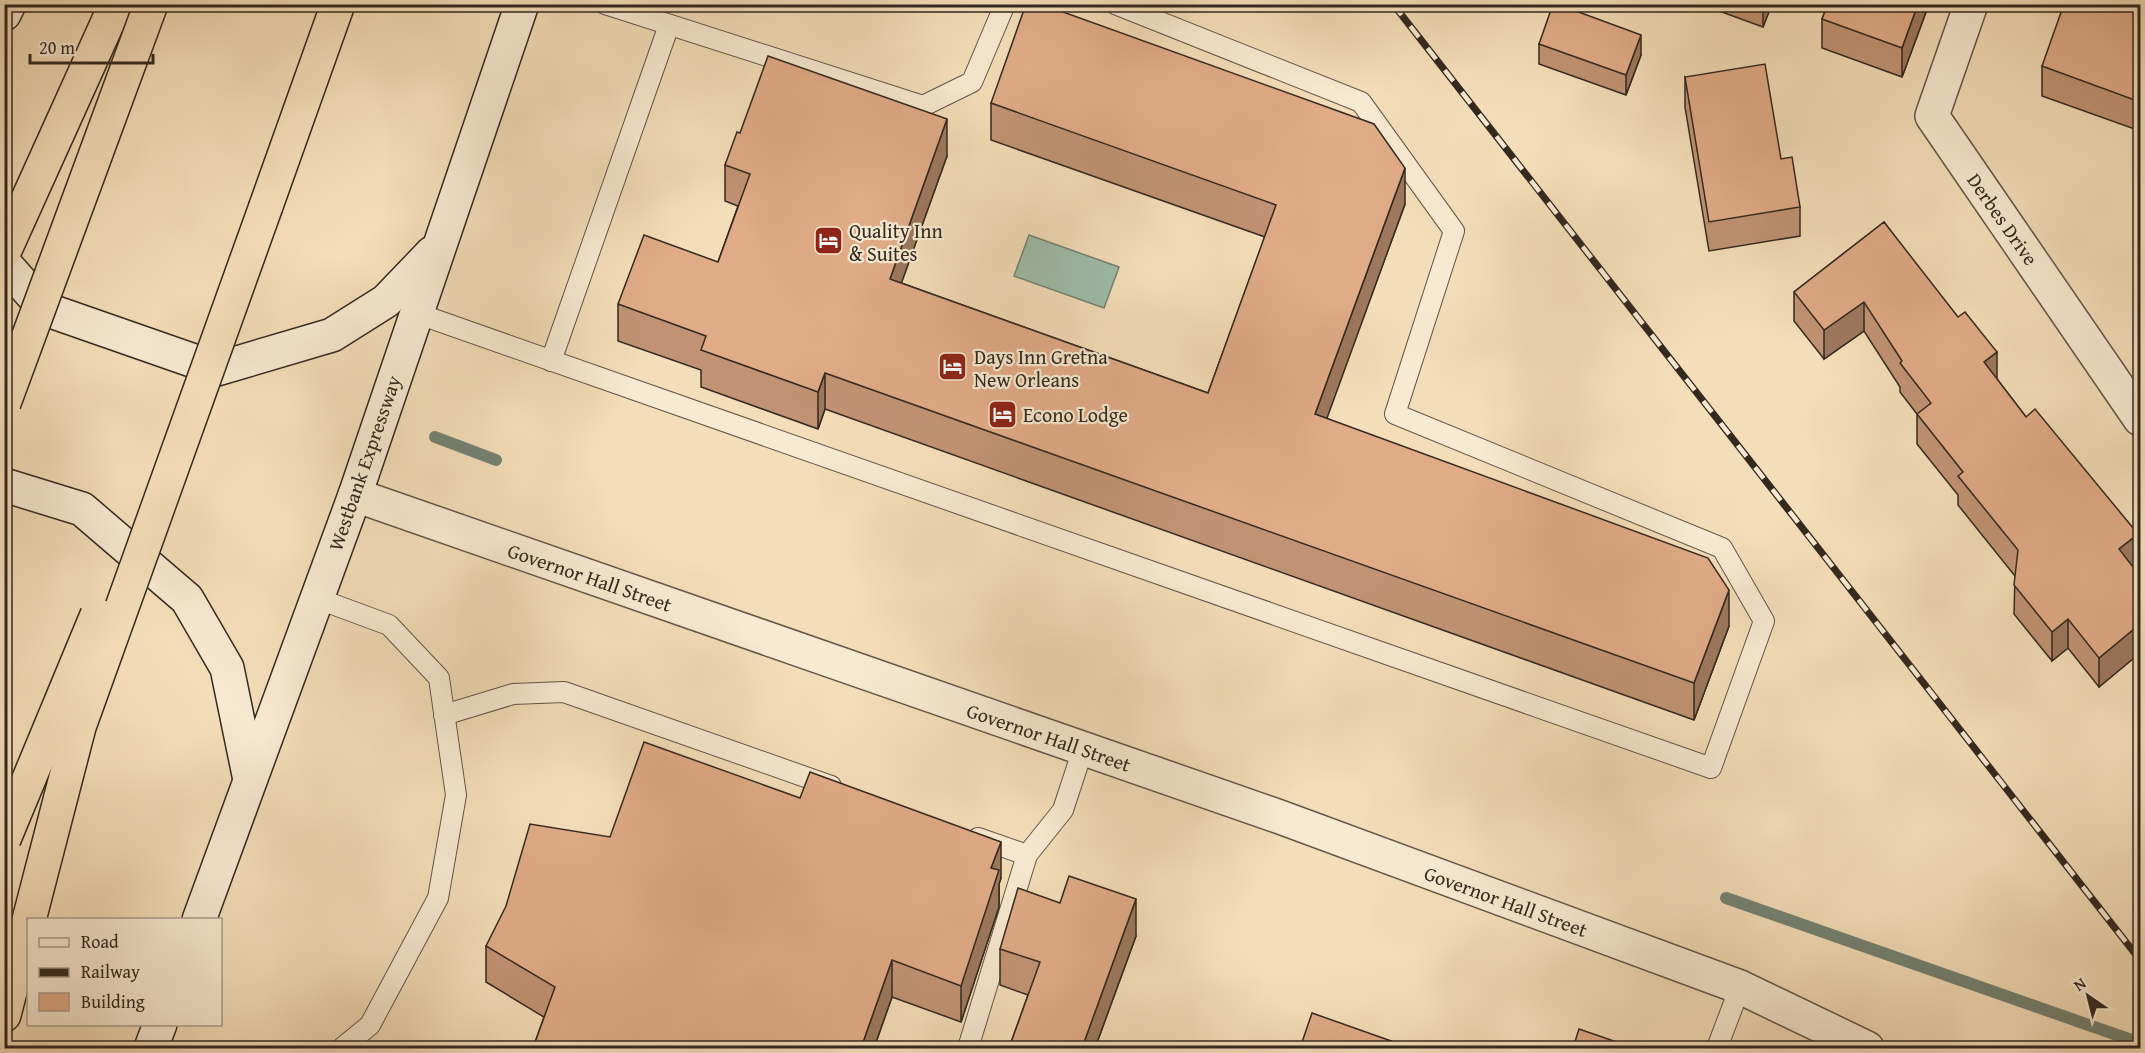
<svg xmlns="http://www.w3.org/2000/svg" width="2145" height="1053" viewBox="0 0 2145 1053" font-family="'Gentium Book Plus',serif">
	<rect width="100%" height="100%" fill="#f4deb9"/>
	<filter id="stains"><feTurbulence type="fractalNoise" baseFrequency=".00333" numOctaves="4"/><feColorMatrix values="0 0 0 0 .2 0 0 0 0 .09 0 0 0 0 .02 0 0 0 .5 -.17"/></filter>
	<radialGradient id="worn" r=".72"><stop offset=".6" stop-color="#630" stop-opacity="0"/><stop offset="1" stop-color="#630" stop-opacity=".3"/></radialGradient>
	<polygon fill="#9dbda9" stroke="#738272" stroke-width="1.5" points="1029,235 1119,267 1104,308 1014,276"/>
	<g fill="none" stroke-linecap="round" stroke-linejoin="round">
		<g stroke="#738272" stroke-width="12">
			<polyline points="435,437 496,460"/>
			<polyline points="1726,898 2140,1043"/>
		</g>
		<defs>
			<g id="service">
				<polyline points="605,4 923,106 972,82 1005,4"/>
				<polyline points="416,313 1711,768 1764,621 1722,548 1395,414 1454,231 1361,102 1115,4"/>
				<polyline points="551,361 669,25"/>
				<polyline points="316,598 389,625 439,678 456,795 438,898 370,1025 342,1048"/>
				<polyline points="444,715 513,694 564,692 831,786"/>
				<polyline points="978,838 1027,855 1063,810 1083,749"/>
				<polyline points="968,1048 1027,855"/>
				<polyline points="1717,1048 1740,987"/>
			</g>
			<g id="minor">
				<polyline points="1971,4 1932,116 2140,419"/>
				<polyline points="355,495 1280,817 1740,987 1867,1048"/>
			</g>
			<g id="secondary">
				<polyline points="4,14 9,4"/>
				<polyline points="4,263 45,309 217,369 332,335 386,301 432,253"/>
				<polyline points="4,485 82,509 187,599 227,668 250,780"/>
				<polyline points="199,920 355,495 522,4"/>
				<polyline points="151,1048 160,1024"/>
			</g>
			<g id="motorway">
				<polyline points="266,206 338,4"/>
				<polyline points="4,252 116,4"/>
				<polyline points="4,1015 28,922"/>
			</g>
		</defs>
		<use href="#service" stroke="#635646" stroke-width="22"/>
		<use href="#minor" stroke="#635646" stroke-width="36"/>
		<use href="#secondary" stroke="#33291f" stroke-width="36"/>
		<use href="#motorway" stroke="#33291f" stroke-width="36"/>
		<use href="#service" stroke="#f8ead2" stroke-width="20"/>
		<use href="#minor" stroke="#f8ead2" stroke-width="33"/>
		<use href="#secondary" stroke="#f8ead2" stroke-width="33"/>
		<use href="#motorway" stroke="#f4deb9" stroke-width="33"/>
		<defs>
			<polyline id="rail" points="1393,4 2140,960"/>
		</defs>
		<use href="#rail" stroke="#33291f" stroke-width="7"/>
		<use href="#rail" stroke="#f8ead2" stroke-width="4.5" stroke-dasharray="14" stroke-linecap="butt"/>
		<defs>
			<g id="motorway-bridge">
				<polyline points="4,403 151,4"/>
				<polyline points="4,839 97,615"/>
				<polyline points="29,920 79,727 266,206"/>
			</g>
		</defs>
		<use href="#motorway-bridge" stroke="#33291f" stroke-width="36" stroke-linecap="butt"/>
		<use href="#motorway-bridge" stroke="#f4deb9" stroke-width="33"/>
	</g>
	<g fill="#c19374" stroke="#33291f" stroke-width="1.5">
		<polygon points="1708,4 1772,4 1763,27 1708,7"/>
		<polygon points="1812,4 1929,4 1902,77 1822,48 1822,19 1826,9"/>
		<polygon points="2140,4 2140,131 2042,96 2042,66"/>
		<polygon points="1539,44 1641,55 1626,95 1539,64"/>
		<polygon points="1685,77 1781,159 1800,207 1800,236 1709,251 1685,107"/>
		<polygon points="991,103 1405,204 1326,418 1729,626 1694,720 825,409 818,429 701,387 701,370 618,341 618,304 718,262 738,206 725,201 725,165 740,133 947,156 901,283 1208,393 1265,237 991,140"/>
		<polygon points="1884,222 1997,379 2138,563 2133,567 2140,576 2140,653 2099,687 2068,648 2052,661 2014,614 2015,576 1958,505 1958,495 1917,444 1917,414 1900,392 1900,387 1864,331 1824,359 1794,321 1794,292"/>
		<polygon points="800,798 1001,878 999,884 999,907 961,1022 892,997 874,1048 533,1048 544,1017 486,982 486,946 610,837"/>
		<polygon points="1136,936 1095,1048 1009,1048 1028,995 1000,985 1000,949"/>
	</g>
	<g fill="#9d785e" stroke="#33291f" stroke-width="1.5">
		<polygon points="1763,4 1772,4 1763,27"/>
		<polygon points="1918,4 1929,4 1902,77 1902,48"/>
		<polygon points="1641,35 1641,55 1626,95 1626,75"/>
		<polygon points="947,119 947,156 890,315 890,279"/>
		<polygon points="1405,168 1405,204 1315,451 1315,414"/>
		<polygon points="1864,302 1864,331 1824,359 1824,330"/>
		<polygon points="1997,352 1997,381 1984,362"/>
		<polygon points="825,373 825,409 818,429 818,392"/>
		<polygon points="2138,534 2138,563 2119,578 2119,549"/>
		<polygon points="1729,590 1729,626 1694,720 1694,683"/>
		<polygon points="2068,619 2068,648 2052,661 2052,632"/>
		<polygon points="2140,624 2140,653 2099,687 2099,658"/>
		<polygon points="1001,842 1001,878 999,884 999,907 961,1022 961,986 991,868"/>
		<polygon points="1136,899 1136,936 1095,1048 1082,1048"/>
		<polygon points="892,960 892,997 874,1048 861,1048"/>
	</g>
	<g fill="#e0ab87" stroke="#33291f" stroke-width="1.5">
		<polygon points="1026,4 1041,4 1374,124 1405,168 1315,414 1708,558 1729,590 1694,683 825,373 818,392 701,350 706,336 618,304 644,235 718,262 750,174 725,165 737,132 740,133 768,56 947,119 890,279 1208,393 1276,205 991,103"/>
		<polygon points="1553,4 1557,4 1641,35 1626,75 1539,44"/>
		<polygon points="1828,4 1918,4 1902,48 1822,19"/>
		<polygon points="2064,4 2140,4 2140,102 2042,66"/>
		<polygon points="1765,64 1781,159 1792,157 1800,207 1709,222 1685,77"/>
		<polygon points="1884,222 1958,317 1965,312 1997,352 1984,362 2026,417 2035,409 2138,534 2119,549 2140,576 2140,624 2099,658 2068,619 2052,632 2014,585 2018,550 1958,476 1963,472 1917,414 1931,403 1900,363 1902,361 1864,302 1824,330 1794,292"/>
		<polygon points="644,742 800,798 810,772 1001,842 991,868 999,870 961,986 892,960 861,1048 533,1048 555,987 486,946 506,906 530,824 610,837"/>
		<polygon points="1069,876 1136,899 1082,1048 1009,1048 1040,962 1000,949 1018,888 1060,903"/>
		<polygon points="1312,1013 1411,1048 1300,1048"/>
		<polygon points="1579,1029 1634,1048 1573,1048"/>
	</g>
	<defs>
		<symbol id="hotel-square" viewBox="-11 -11 22 22"><rect x="-9" y="-9" width="18" height="18" rx="4" fill="#8f2418" stroke="#f8ead2"/><path d="M-6-4.5h1.5V1H6V5H4.5V3h-9V5H-6ZM-4 0a1.8 1.8 0 1 1 3.6 0ZM.5 0V-2.5h3Q6-2.5 6 0Z" fill="#fff"/></symbol>
	</defs>
	<g fill-rule="evenodd">
		<use href="#hotel-square" x="812" y="224" width="33" height="33"/>
		<use href="#hotel-square" x="936" y="350" width="33" height="33"/>
		<use href="#hotel-square" x="986" y="398" width="33" height="33"/>
	</g>
	<g text-anchor="middle" dominant-baseline="central" stroke-width="4.5" stroke-linejoin="round" paint-order="stroke">
		<g font-size="20" fill="#33291f" stroke="#f8ead2">
			<text transform="translate(2003 219) rotate(55)">Derbes Drive</text>
			<text transform="translate(364 463) rotate(-71)">Westbank Expressway</text>
			<text transform="translate(590 577) rotate(19)">Governor Hall Street</text>
			<text transform="translate(1049 737) rotate(19)">Governor Hall Street</text>
			<text transform="translate(1506 901) rotate(20)">Governor Hall Street</text>
		</g>
		<g font-size="20" fill="#33291f" stroke="#f8ead2" text-anchor="start">
			<text x="849" y="230">Quality Inn<tspan x="849" dy="23">&amp; Suites</tspan></text>
			<text x="974" y="356">Days Inn Gretna<tspan x="974" dy="23">New Orleans</tspan></text>
			<text x="1023" y="414">Econo Lodge</text>
		</g>
	</g>
	<rect width="2145" height="1053" fill="none" stroke="#f4deb9" stroke-width="24"/>
	<rect x="6" y="6" width="2133" height="1041" fill="none" stroke="#33291f" stroke-width="3"/>
	<rect x="12" y="12" width="2121" height="1029" fill="none" stroke="#33291f" stroke-width="1.5"/>
	<rect x="27" y="918" width="195" height="108" fill="#f8ead2" stroke="#a99d8a" stroke-width="1.5"/>
	<rect x="39" y="938" width="30" height="9" fill="#f8ead2" stroke="#a99d8a" stroke-width="1.5"/>
	<text x="81" y="948" font-size="18" fill="#33291f">Road</text>
	<rect x="39" y="968" width="30" height="9" fill="#33291f" stroke="#a99d8a" stroke-width="1.5"/>
	<text x="81" y="978" font-size="18" fill="#33291f">Railway</text>
	<rect x="39" y="993" width="30" height="18" fill="#e0ab87" stroke="#a99d8a" stroke-width="1.5"/>
	<text x="81" y="1008" font-size="18" fill="#33291f">Building</text>
	<g transform="translate(2088 996) rotate(325)" stroke="#f8ead2" stroke-width="4.5" paint-order="stroke">
	<path d="M0-4.5L10 22L0 15L-10 22Z" fill="#33291f"/>
	<text y="-9" font-size="16" font-weight="bold" text-anchor="middle" fill="#33291f">N</text>
	</g>
	<path d="M30 54v9h123v-9" fill="none" stroke="#33291f" stroke-width="3"/>
	<text x="39" y="54" font-size="18" fill="#33291f" stroke="#f8ead2" stroke-width="4.5" paint-order="stroke">20 m</text>
	<rect width="100%" height="100%" filter="url(#stains)"/>
	<rect width="100%" height="100%" fill="url(#worn)"/>
</svg>
